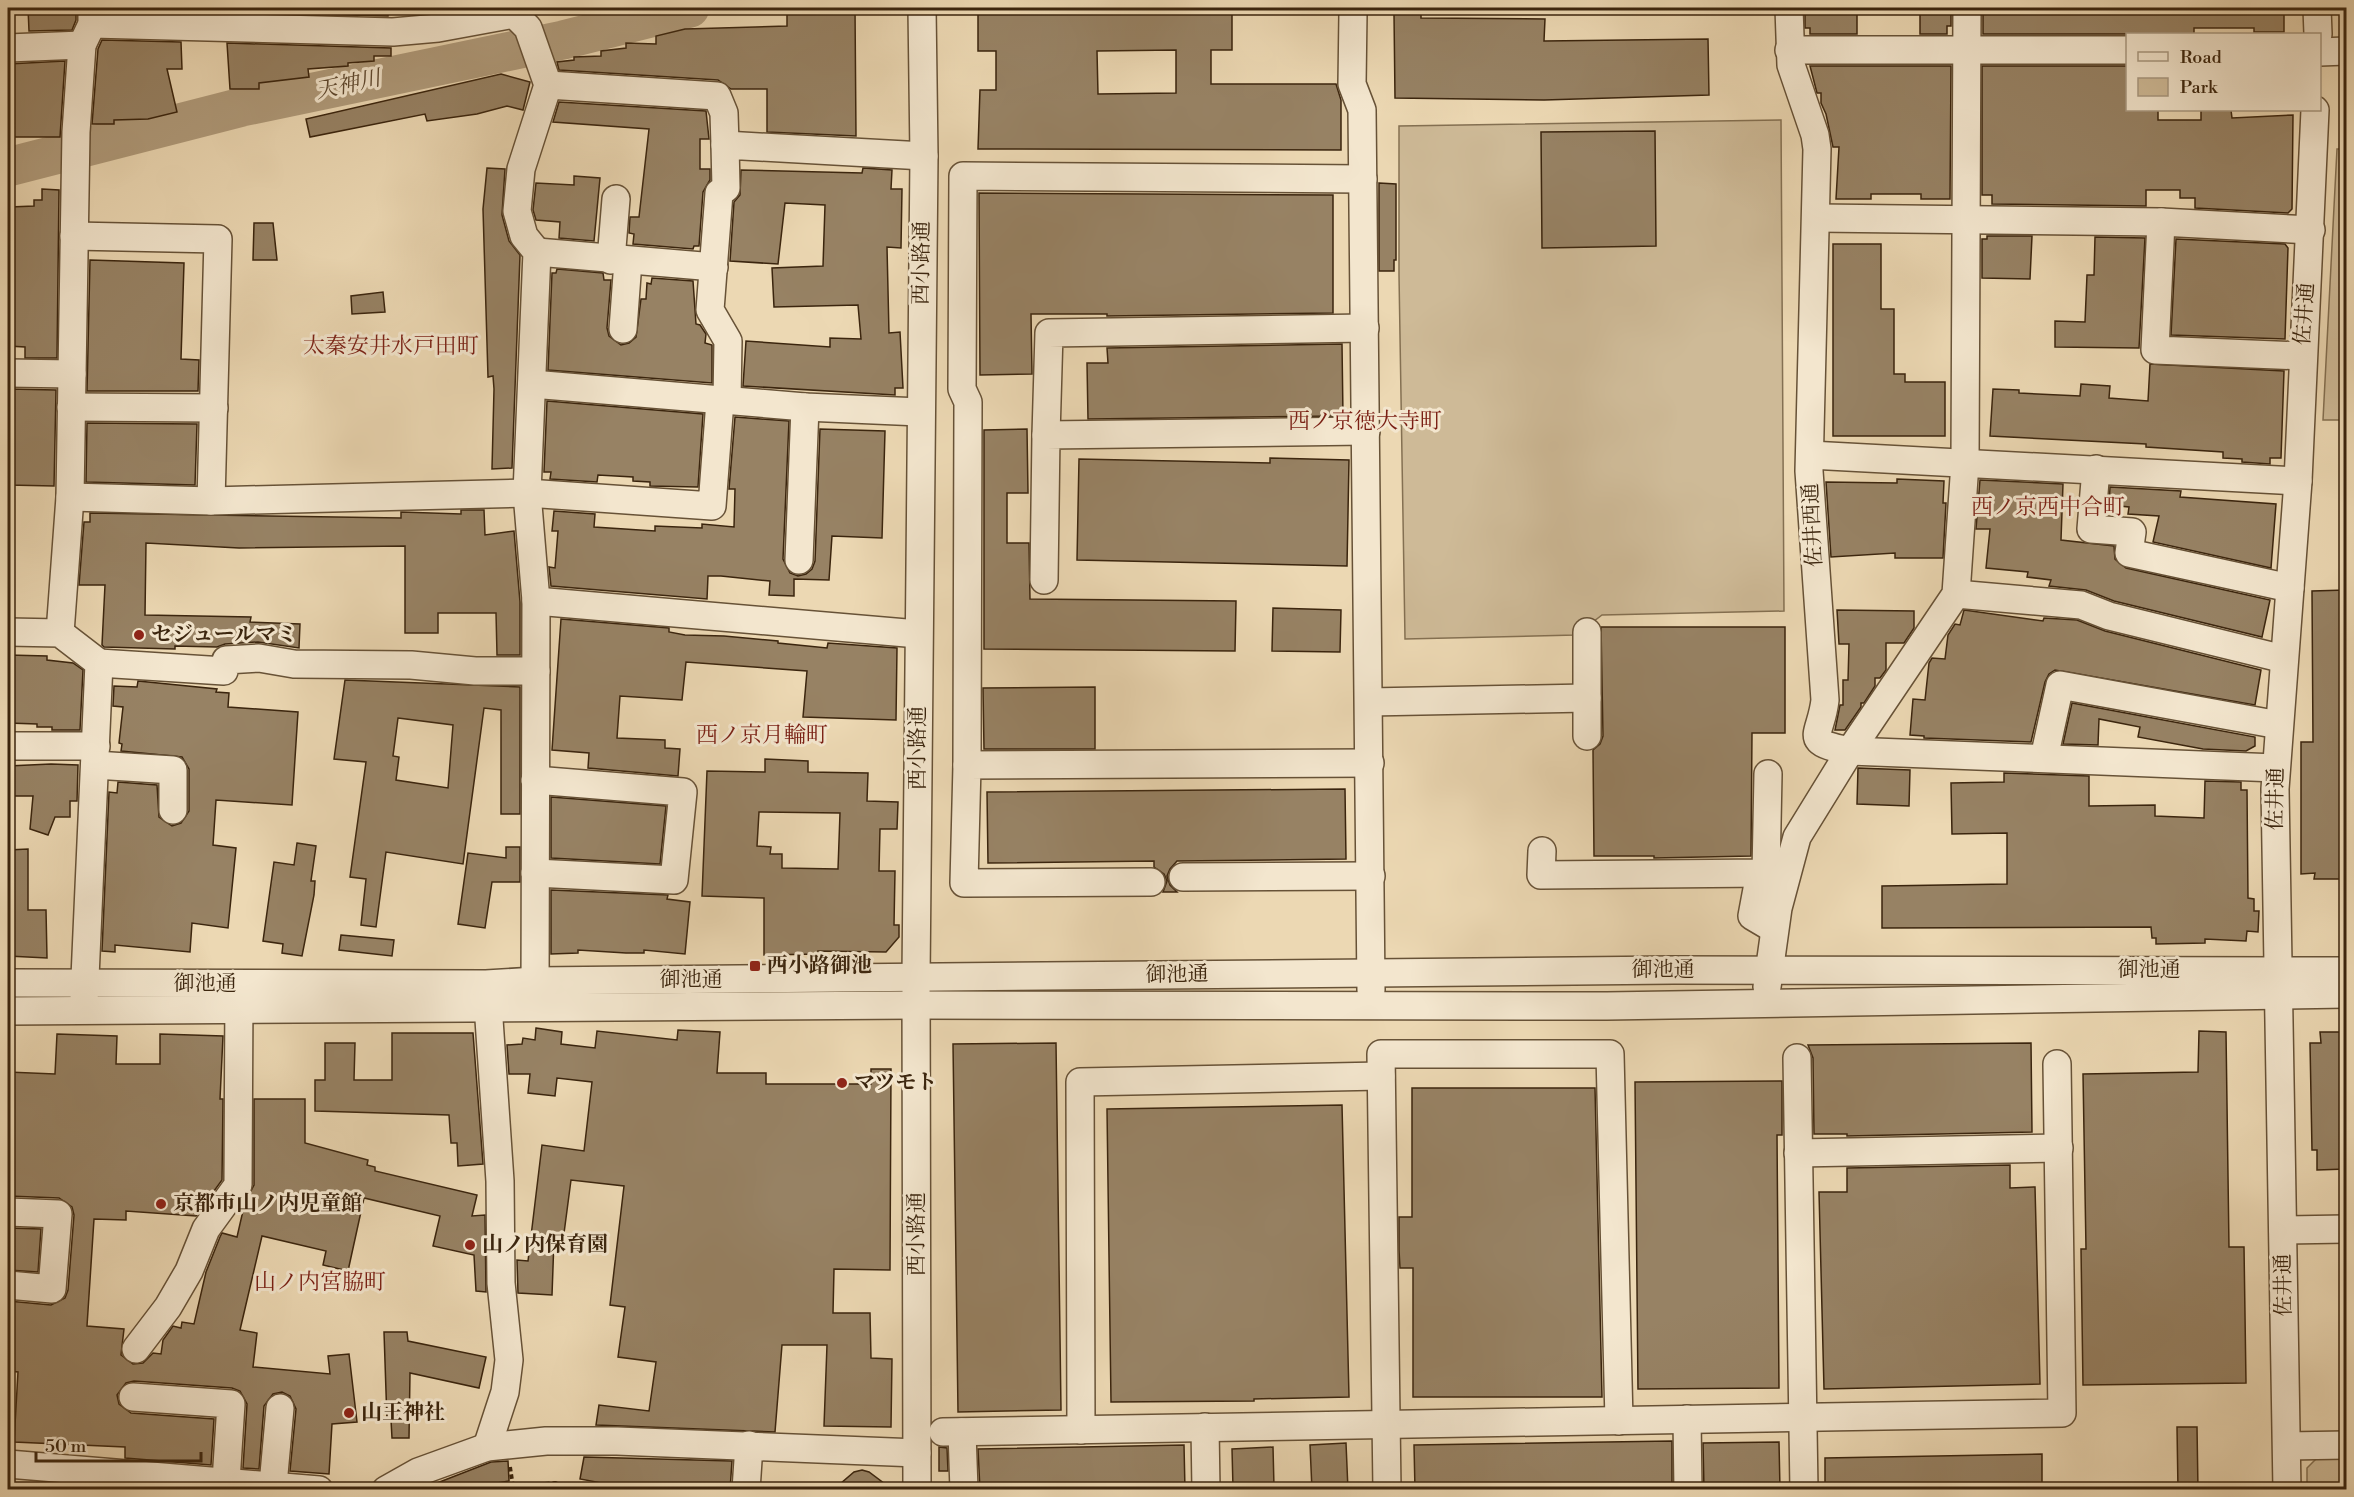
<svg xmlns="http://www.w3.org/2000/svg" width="2354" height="1497" viewBox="0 0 2354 1497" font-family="'Libre Bodoni','Noto Serif JP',serif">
	<rect width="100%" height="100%" fill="#ecd8b3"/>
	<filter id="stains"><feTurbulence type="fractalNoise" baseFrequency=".00333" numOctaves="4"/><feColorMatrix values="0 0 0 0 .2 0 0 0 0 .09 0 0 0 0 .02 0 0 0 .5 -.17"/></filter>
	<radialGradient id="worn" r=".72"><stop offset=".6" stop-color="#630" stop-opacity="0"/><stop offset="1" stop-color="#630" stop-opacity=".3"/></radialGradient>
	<g fill="#ceba97" stroke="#847052" stroke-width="1.5">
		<polygon points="1781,120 1784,611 1602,615 1576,635 1405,639 1399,275 1399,126"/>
		<polygon points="2337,149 2346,149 2346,420 2323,420"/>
		<polygon points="2316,1459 2346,1459 2346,1489 2307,1489 2307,1468"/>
	</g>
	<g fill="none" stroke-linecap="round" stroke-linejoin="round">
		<polyline stroke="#b09b7b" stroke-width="39" points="8,167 242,107 563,40 690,8"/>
	</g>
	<g fill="#978264" stroke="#3b250e" stroke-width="1.5" fill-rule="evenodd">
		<polygon points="28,8 76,8 76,20 72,30 29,31"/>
		<polygon points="226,8 345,9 389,8 388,16 226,12"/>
		<polygon points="787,8 855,8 856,136 767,132 767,89 731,89 718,80 559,70 557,62 574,60 574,57 601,56 601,51 626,48 626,43 656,44 656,36 685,29 787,26"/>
		<path d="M978,8H1232V50H1211V84H1336L1341,100V150L978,149L980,90H996V51H978ZM1176,50V93L1098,94L1097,51Z"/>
		<polygon points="1805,8 1857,8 1857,34 1810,34 1810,28 1805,28"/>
		<polygon points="1920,8 1951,8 1951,26 1947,26 1947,34 1920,34"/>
		<polygon points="1983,8 2284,8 2284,32 2254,32 2254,28 2194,28 2194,34 1983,34"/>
		<polygon points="1421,13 1421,18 1545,19 1544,41 1708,39 1709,95 1544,100 1395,98 1394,14"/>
		<polygon points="102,40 181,42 182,69 167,69 177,112 148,119 114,120 114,124 92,124 98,49"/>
		<polygon points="227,43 391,48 391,56 374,56 374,61 348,63 348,66 308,69 309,77 259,83 259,89 230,89"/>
		<polygon points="65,61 60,137 8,137 8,64"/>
		<polygon points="1810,66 1951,66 1950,199 1921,199 1921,194 1871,194 1871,199 1836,199 1839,147 1833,147 1826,114 1821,103 1821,93 1817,93"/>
		<polygon points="1982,66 2127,66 2127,110 2158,110 2158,120 2201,120 2201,110 2231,110 2232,118 2293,115 2292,209 2288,213 2195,208 2195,198 2180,198 2180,190 2146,190 2146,206 1992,204 1992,195 1982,195"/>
		<polygon points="501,74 530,82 523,110 507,106 477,114 427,121 425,114 310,137 306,119"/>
		<polygon points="559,102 706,111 709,139 700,139 700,169 710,169 710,180 703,192 699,246 694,246 693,249 633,244 634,234 629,233 630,217 639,217 649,129 553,122"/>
		<polygon points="1655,131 1656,246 1542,248 1541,132"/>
		<polygon points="487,168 505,169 502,215 509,241 520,255 512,468 492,469 494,389 493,376 488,377 483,209"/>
		<polygon points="863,168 892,170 891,189 902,189 901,248 887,247 889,333 900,332 903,388 895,388 895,395 743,386 746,341 830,347 830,338 861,339 858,305 774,307 772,268 823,266 825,205 785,203 778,264 730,261 734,202 740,195 741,170 862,173"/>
		<polygon points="574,176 600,178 594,241 559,238 560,222 536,220 533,210 536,183 574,185"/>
		<polygon points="1379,183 1396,184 1396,260 1394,260 1394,271 1379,271"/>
		<polygon points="42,189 59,190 57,358 25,358 25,347 8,346 10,207 34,206 34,200 42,200"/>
		<polygon points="979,193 1333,195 1333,313 1107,316 1107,314 1031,314 1032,374 980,375"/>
		<polygon points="254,223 273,223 277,260 253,260"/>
		<polygon points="1987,236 2032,236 2030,279 1982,278 1982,239 1987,239"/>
		<polygon points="2095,237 2145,238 2139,348 2055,347 2055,321 2085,322 2087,275 2094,275"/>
		<polygon points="2176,239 2285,244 2288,248 2285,339 2171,335"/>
		<polygon points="1833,244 1881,244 1881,309 1894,309 1894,374 1905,374 1905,382 1945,382 1945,436 1833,436"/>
		<polygon points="90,260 184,263 181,359 199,360 198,391 87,391"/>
		<polygon points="557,269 603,273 604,280 611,280 607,328 609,336 621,345 629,343 636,337 641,299 646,299 647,283 651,284 652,278 693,281 696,324 700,325 706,334 705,343 712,345 712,383 548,370 552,273 556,273"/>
		<polygon points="383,292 385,312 352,314 351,296"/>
		<polygon points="1342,344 1343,416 1088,419 1087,363 1108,363 1107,348"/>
		<polygon points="2150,364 2284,371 2281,458 2270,458 2270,464 2242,462 2242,459 2223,458 2223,452 2146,447 2146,444 1990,436 1993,389 2019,390 2019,393 2080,396 2081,384 2110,386 2109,398 2148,401"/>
		<polygon points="8,389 56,390 54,486 8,485"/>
		<polygon points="547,401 703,414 698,487 650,486 650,482 633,481 633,477 598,475 597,482 550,479 551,472 544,472"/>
		<polygon points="735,417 789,421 783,559 790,573 798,576 806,574 812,569 815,561 820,429 885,431 882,538 832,536 829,580 794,579 794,596 769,595 770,581 721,576 708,576 707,599 551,586 549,567 555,568 558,531 552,531 554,511 595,514 594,527 655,531 655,526 702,528 702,524 734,527 735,489 729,489"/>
		<polygon points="87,423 197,424 195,485 86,482"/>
		<polygon points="1027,429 1028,493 1007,493 1007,543 1029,543 1030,599 1236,601 1235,651 984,649 984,430"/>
		<polygon points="1270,458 1349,460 1347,566 1077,560 1079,459 1270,463"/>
		<polygon points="1897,479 1944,481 1943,503 1946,503 1943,558 1895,558 1895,553 1831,557 1826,482 1897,483"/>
		<polygon points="1980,480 2063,484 2061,540 2114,546 2115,559 2126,568 2270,600 2262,637 2114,601 2086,590 2049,586 2051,580 2027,577 2028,572 1986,568 1990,529 1976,529"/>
		<polygon points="2110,487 2181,491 2180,497 2276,504 2271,568 2153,542 2159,516 2128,514 2129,507 2109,505"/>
		<polygon points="461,510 484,510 485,535 514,531 520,602 520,655 497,655 496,613 438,613 438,633 405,633 405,546 239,548 146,543 145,615 251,617 250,622 300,624 299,648 258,642 225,644 217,647 175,646 175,649 104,647 102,645 105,585 79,585 84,522 90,522 90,513 401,518 401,512 461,514"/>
		<polygon points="2346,590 2346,879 2314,879 2315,873 2301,874 2301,742 2313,742 2312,591"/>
		<polygon points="1273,608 1341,610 1340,652 1272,651"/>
		<polygon points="1837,610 1914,611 1914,628 1904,643 1886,643 1886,670 1880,678 1875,678 1875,686 1864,703 1861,703 1861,707 1845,730 1835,730 1840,705 1843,705 1843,680 1848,680 1849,644 1839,644"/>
		<polygon points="1964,610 2043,621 2044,618 2077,620 2105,631 2261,670 2255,705 2055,670 2049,674 2045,682 2031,742 1924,738 1924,736 1910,735 1913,699 1925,700 1929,663 1932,658 1945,659 1948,635 1955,624 1960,625"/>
		<polygon points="561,619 669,628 669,632 685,635 724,636 778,641 778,643 827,648 828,643 897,648 896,720 803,717 807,671 686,662 682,700 620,696 617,738 665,740 665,748 680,749 678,776 588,768 589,753 552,750"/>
		<polygon points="1601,627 1785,627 1785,733 1752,733 1751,856 1654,858 1654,856 1594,856 1593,750 1600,744 1603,736"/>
		<polygon points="8,655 47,656 47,660 73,663 83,670 80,730 52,730 52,727 37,727 37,724 8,723"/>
		<path d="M345,680L520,687V814H501V710L484,708L463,864L386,852L376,927L361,925L366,879L350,877L366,762L334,759ZM398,718L453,725L448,788L396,780L399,757L393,756Z"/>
		<polygon points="138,681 217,689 216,692 229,693 228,707 298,712 292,805 216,800 213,845 236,848 228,928 192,923 190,952 115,945 115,952 102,951 109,792 117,793 118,782 157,785 159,817 172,826 181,823 189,811 189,769 182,757 121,751 122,744 119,743 123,707 113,706 114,686 137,687"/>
		<polygon points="1095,687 1095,749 984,749 983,688"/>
		<polygon points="2072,703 2255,737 2255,746 2246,751 2203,749 2138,737 2140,727 2099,719 2098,745 2063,744"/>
		<path d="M765,759L808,761V772L868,773L867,801L898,802L897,829H880L879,871H895L894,925H899V937L886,952L818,951V954L764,955V898L702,896L707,771L765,772ZM759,812L840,813L838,869L782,868V854H770L771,847L757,846Z"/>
		<polygon points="51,764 78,765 77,801 70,801 70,817 55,817 48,835 30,829 33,796 8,796 8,766"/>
		<polygon points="1858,768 1910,770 1909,806 1857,804"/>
		<polygon points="2004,773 2089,776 2089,806 2155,805 2155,816 2204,818 2205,781 2241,782 2241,790 2247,790 2248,898 2254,899 2254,911 2259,911 2258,932 2247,931 2246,941 2205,939 2205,943 2156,944 2156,938 2152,938 2151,927 1882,928 1882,886 2007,884 2007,833 1952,834 1951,783 2004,782"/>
		<polygon points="1345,789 1346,859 1177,861 1170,869 1167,876 1170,885 1177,892 1163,892 1167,881 1164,874 1154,867 1154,861 988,863 987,792"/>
		<polygon points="551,797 666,806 660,864 551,858"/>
		<polygon points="297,843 316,846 311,881 315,881 314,895 302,956 282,953 283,944 263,941 274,862 294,865"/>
		<polygon points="506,847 520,847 520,882 492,882 485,928 458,924 468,853 506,858"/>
		<polygon points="28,849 28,910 46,910 47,958 8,956 8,850"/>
		<polygon points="551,890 668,895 667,899 690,902 685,954 644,950 644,953 626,953 578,950 578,953 551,954"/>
		<polygon points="341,935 394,940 392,956 339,950"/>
		<polygon points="536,1028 562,1032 561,1044 595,1048 597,1031 677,1040 678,1030 720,1032 717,1073 766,1073 766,1084 871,1084 871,1069 891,1069 890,1270 834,1269 833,1313 870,1313 871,1358 892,1359 891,1427 824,1426 827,1345 782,1345 775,1432 596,1425 599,1405 649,1411 656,1362 618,1357 625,1307 610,1305 624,1186 571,1180 563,1241 554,1240 552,1295 518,1293 517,1260 528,1261 542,1145 584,1151 592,1082 557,1078 555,1096 528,1093 530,1074 509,1074 507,1045 522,1044 523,1038 535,1040"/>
		<polygon points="2199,1031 2226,1032 2229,1247 2244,1247 2246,1383 2083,1385 2081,1249 2086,1249 2083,1074 2198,1072"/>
		<polygon points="2320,1032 2346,1032 2346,1169 2317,1170 2317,1150 2312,1150 2310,1043 2321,1043"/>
		<polygon points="392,1033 473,1033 483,1164 458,1166 457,1143 451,1143 449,1115 315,1111 315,1080 325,1080 325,1043 355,1043 354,1080 392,1080"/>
		<polygon points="57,1034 117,1036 116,1064 160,1064 160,1034 223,1036 220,1099 223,1099 222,1180 209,1198 203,1197 203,1207 196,1216 126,1211 126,1220 94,1219 87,1326 124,1329 121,1355 133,1364 143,1363 153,1353 161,1354 163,1340 173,1326 181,1328 182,1322 194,1324 206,1272 220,1237 222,1233 237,1237 245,1202 254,1185 254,1099 305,1099 305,1143 368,1160 367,1165 375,1167 375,1171 477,1195 472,1216 485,1215 486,1292 476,1291 474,1255 433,1246 440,1216 364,1198 348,1271 323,1265 326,1251 262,1236 240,1330 257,1333 253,1367 330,1374 328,1356 349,1354 357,1422 332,1424 329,1474 290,1471 296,1409 290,1396 282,1392 273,1394 264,1406 259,1469 243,1468 247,1404 240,1391 232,1388 134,1381 126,1383 117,1395 119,1404 131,1413 214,1419 211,1465 125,1458 125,1447 14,1442 18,1372 10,1371 13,1319 8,1319 8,1301 51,1305 65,1298 68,1290 74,1215 72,1207 59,1198 8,1196 11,1123 8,1123 8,1072 55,1074"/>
		<polygon points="1056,1043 1061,1410 958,1412 953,1044"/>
		<polygon points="2031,1043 2032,1132 1847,1136 1847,1134 1814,1134 1813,1058 1808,1045"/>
		<polygon points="1782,1081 1782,1135 1777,1135 1779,1388 1638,1389 1635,1082"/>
		<polygon points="1412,1088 1595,1088 1602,1397 1413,1397 1413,1268 1400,1268 1399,1250 1399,1217 1412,1217"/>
		<polygon points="1342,1105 1349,1397 1254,1399 1254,1401 1111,1402 1107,1109"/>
		<polygon points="2010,1165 2010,1188 2035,1187 2040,1384 1824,1389 1819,1192 1847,1192 1847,1168"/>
		<polygon points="8,1228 41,1229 38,1272 8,1270"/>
		<polygon points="384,1332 407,1332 408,1341 486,1357 479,1388 410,1373 409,1438 392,1438 391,1420 387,1421"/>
		<polygon points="2177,1427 2197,1427 2198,1490 2178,1490"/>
		<polygon points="1672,1441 1672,1490 1415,1490 1414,1445"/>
		<polygon points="1779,1442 1780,1490 1704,1490 1703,1443"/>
		<polygon points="1346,1443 1348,1490 1312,1490 1310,1445"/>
		<polygon points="1184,1445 1185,1490 980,1490 978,1449"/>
		<polygon points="939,1447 947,1448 948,1471 939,1471"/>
		<polygon points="1273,1447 1274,1487 1233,1488 1232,1449"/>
		<polygon points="2042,1454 2042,1490 1825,1490 1825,1458"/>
		<polygon points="584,1457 732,1461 730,1490 704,1487 704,1490 639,1490 580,1479"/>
		<polygon points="508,1461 509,1481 498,1483 498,1490 419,1490 491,1462"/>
		<polygon points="862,1470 869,1472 893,1490 833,1490 854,1472"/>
	</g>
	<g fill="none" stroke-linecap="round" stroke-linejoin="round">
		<defs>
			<g id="minor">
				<polyline points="513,8 514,14 528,28 548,85 521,169 517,211 524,236 537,252 527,493 536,601 535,998"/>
				<path d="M1789,8L1791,65L1815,135L1817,149L1809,471L1825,700C1821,737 1800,741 1850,751L2276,768"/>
				<polyline points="2317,8 2318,34"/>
				<polyline points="1353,13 1352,84 1362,110 1371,990"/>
				<polyline points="92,24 393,32 438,28 514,14"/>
				<polyline points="8,48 82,45"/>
				<polyline points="1789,50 2128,50"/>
				<polyline points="2320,52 2346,51"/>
				<polyline points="548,85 717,96 724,113 725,145"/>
				<polyline points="1817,218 2161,222 2311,230"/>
				<polyline points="2161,222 2155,350 2303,356"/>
				<polyline points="74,236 218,239 211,501"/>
				<polyline points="537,252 714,267"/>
				<polyline points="611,260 616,199"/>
				<polyline points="623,329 628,261"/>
				<polyline points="8,373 72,374"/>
				<polyline points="532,384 805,407 920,412"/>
				<polyline points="727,401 728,341 710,310 719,193 726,188 725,145 924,156"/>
				<polyline points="71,407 214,408"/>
				<polyline points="1046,435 1049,333 1365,328"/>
				<polyline points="1810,455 2298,481"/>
				<polyline points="2096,469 2091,529 2132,532 2129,553 2290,588"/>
				<polyline points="70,497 211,501 527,493 712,506 720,401"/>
				<polyline points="799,560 805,407"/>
				<polyline points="1044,580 1046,435 1366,431"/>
				<polyline points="1956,594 2081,605 2109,616 2284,659"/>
				<polyline points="536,601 918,634"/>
				<polyline points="8,632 60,633 99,663 84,1000"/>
				<polyline points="1587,632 1587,736"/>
				<polyline points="60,633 70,497 76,132 82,45 92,24 92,8"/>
				<polyline points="99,663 224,671 226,660 259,658 294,664 411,665 475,671 536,671"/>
				<polyline points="1369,702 1587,698"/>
				<polyline points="8,746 96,746"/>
				<polyline points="2044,758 2060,685 2279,725"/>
				<polyline points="95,765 173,770 173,810"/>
				<polyline points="967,765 968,402 962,389 963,176 1363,179"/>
				<polyline points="535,780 683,792 674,880 535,873"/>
				<polyline points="1542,851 1541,875 1766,873 1768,774"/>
				<polyline points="1760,873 1752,916 1774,929"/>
				<polyline points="1183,877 1371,876"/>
				<polyline points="1151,882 964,883 967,765 1370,763"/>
				<polyline points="8,983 486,984 535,981 1674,970 2346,971"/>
				<polyline points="1767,987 1778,908 1797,837 1850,751 1956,594 1965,463 1967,8"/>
				<polyline points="487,990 500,1181 501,1283 509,1360 505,1392 487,1447"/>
				<polyline points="8,1011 916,1005 1607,1006 2346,994"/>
				<polyline points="1797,1058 1804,1490"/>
				<polyline points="1798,1153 2059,1148"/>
				<polyline points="8,1212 58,1214 52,1289 8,1285"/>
				<polyline points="2283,1230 2346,1229"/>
				<polyline points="136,1349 168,1307 189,1271 206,1229 238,1185 239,991"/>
				<polyline points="133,1397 231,1404 226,1481"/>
				<polyline points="1687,1419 1688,1490"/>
				<polyline points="1205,1427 1206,1490"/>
				<polyline points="1081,1430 1080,1082 1381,1076"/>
				<polyline points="943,1432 2062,1413 2057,1064"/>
				<polyline points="962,1432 964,1490"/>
				<polyline points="2287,1446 2346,1445"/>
				<polyline points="8,1464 319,1490"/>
				<polyline points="273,1485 280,1408"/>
				<polyline points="386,1490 418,1472 487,1447 546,1441 617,1441 917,1453"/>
				<polyline points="746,1490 749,1445"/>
				<polyline points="917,1490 916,978 924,156 922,8"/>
				<polyline points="1387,1490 1381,1054 1610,1054 1619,1421"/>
				<polyline points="2287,1490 2275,789 2298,481 2315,110"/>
			</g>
		</defs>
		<use href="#minor" stroke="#675237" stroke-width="30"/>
		<polyline stroke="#3b250e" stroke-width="4" stroke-dasharray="4.5 3" stroke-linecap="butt" points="510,1467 513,1487 555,1483 588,1490"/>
		<use href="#minor" stroke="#f3e6ce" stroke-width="27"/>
	</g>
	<g fill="#8f2418" stroke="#f3e6ce" stroke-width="2">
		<circle cx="139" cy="635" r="6"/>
		<rect x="749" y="960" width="12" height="12" rx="3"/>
		<circle cx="842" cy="1083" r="6"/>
		<circle cx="161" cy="1204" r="6"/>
		<circle cx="470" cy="1245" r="6"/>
		<circle cx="349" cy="1413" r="6"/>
	</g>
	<g text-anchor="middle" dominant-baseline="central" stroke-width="6" stroke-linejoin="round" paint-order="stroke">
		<g font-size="21" fill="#3b250e" stroke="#f3e6ce">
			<text transform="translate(922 263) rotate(-89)">西小路通</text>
			<text transform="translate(2305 314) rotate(-86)">佐井通</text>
			<text transform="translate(1813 525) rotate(-93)">佐井西通</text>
			<text transform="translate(918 748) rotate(-90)">西小路通</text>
			<text transform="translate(2276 799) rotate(-89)">佐井通</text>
			<text x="1663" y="970">御池通</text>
			<text x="2149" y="970">御池通</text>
			<text transform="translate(1177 975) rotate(-1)">御池通</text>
			<text x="691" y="980">御池通</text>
			<text x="205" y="984">御池通</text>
			<text transform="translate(917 1234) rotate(-90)">西小路通</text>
			<text transform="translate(2284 1285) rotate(-91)">佐井通</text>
		</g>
		<g font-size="21" font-weight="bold" fill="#3b250e" stroke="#f3e6ce" text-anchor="start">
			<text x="151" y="635">セジュールマミ</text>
			<text x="767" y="966">西小路御池</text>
			<text x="854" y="1083">マツモト</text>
			<text x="173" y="1204">京都市山ノ内児童館</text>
			<text x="482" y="1245">山ノ内保育園</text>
			<text x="361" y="1413">山王神社</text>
		</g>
		<g font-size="22" font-style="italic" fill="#5e482f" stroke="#f3e6ce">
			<text transform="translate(348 85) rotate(-12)">天神川</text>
		</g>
		<g font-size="22" fill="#7a1f14" stroke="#f3e6ce">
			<text x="391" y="346">太秦安井水戸田町</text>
			<text x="1365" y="421">西ノ京徳大寺町</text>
			<text x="2048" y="507">西ノ京西中合町</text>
			<text x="762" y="735">西ノ京月輪町</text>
			<text x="320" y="1282">山ノ内宮脇町</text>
		</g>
	</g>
	<rect width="2354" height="1497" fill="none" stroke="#ecd8b3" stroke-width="30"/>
	<rect x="9" y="9" width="2336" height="1479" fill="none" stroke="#3b250e" stroke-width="3"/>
	<rect x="15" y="15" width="2324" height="1467" fill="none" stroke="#3b250e" stroke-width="1.5"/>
	<rect x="2126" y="33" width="195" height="78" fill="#f3e6ce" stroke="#a99981" stroke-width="1.5"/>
	<rect x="2138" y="52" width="30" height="9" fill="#f3e6ce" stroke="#a99981" stroke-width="1.5"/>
	<text x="2180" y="63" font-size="18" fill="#3b250e">Road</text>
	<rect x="2138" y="78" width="30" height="18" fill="#ceba97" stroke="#a99981" stroke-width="1.5"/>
	<text x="2180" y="93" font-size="18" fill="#3b250e">Park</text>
	<path d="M36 1452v9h165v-9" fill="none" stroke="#3b250e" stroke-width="3"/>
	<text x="45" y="1452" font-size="18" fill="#3b250e" stroke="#f3e6ce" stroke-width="4.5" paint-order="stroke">50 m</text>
	<rect width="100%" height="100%" filter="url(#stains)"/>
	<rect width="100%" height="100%" fill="url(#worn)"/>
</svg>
